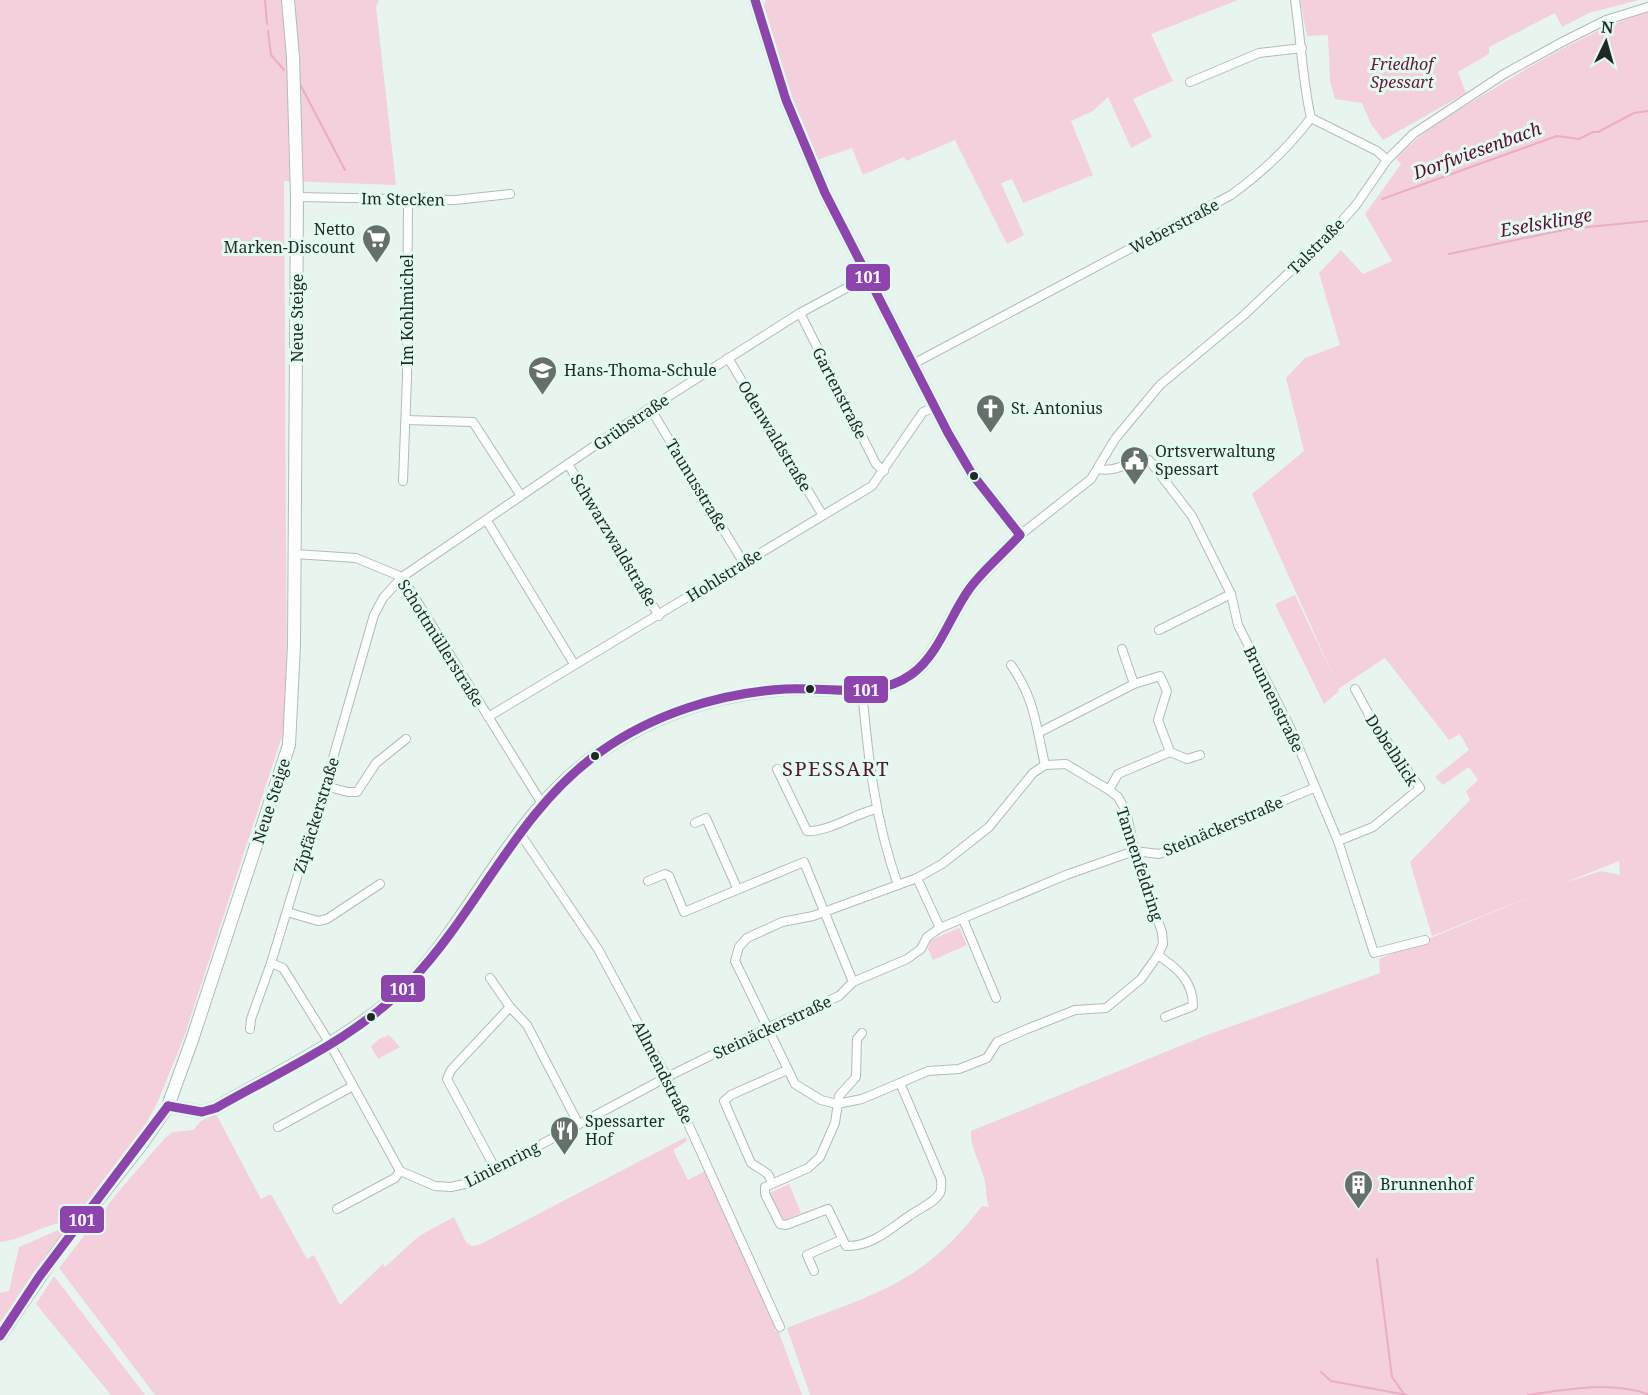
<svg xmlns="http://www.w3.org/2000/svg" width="1648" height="1395" viewBox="0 0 1648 1395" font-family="'Noto Serif',serif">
	<rect width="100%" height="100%" fill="#e8f5ef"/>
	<g fill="#f4d0dc" fill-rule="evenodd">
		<path d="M0,0H379L376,6L396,185L284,181L287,721L184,1037L159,1099L132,1151L78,1222C52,1218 26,1240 0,1242Z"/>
		<polygon points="766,0 1238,0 1151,34 1173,81 1133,99 1152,137 1131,148 1108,97 1093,111 1071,121 1093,175 1023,203 1012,179 1001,183 1024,235 1007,244 955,140 906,161 904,157 863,175 852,148 817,160 794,111 761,10"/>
		<polygon points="1300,0 1639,0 1589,13 1562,27 1555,13 1489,47 1489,54 1458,72 1466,93 1383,140 1371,124 1362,103 1335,99 1330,81 1328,35 1307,36"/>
		<path d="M1648,11V1395H810L787,1328C833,1309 888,1294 927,1263C948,1247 966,1227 982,1206L989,1207C985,1197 987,1188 984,1178C980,1162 970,1148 971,1131L1207,1035L1380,973L1379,959L1545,891L1432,936L1410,862L1470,800L1466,791L1478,780L1469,767L1443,785L1435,777L1469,750L1460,734L1449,740L1385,658L1338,689L1339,691L1324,704L1275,604L1295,595L1336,682L1252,494L1304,451L1286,378L1305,358L1340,345L1319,273L1341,250L1363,274L1392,261L1365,214L1401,164L1396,159C1420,132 1450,116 1480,97C1535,63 1587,32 1648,11ZM1619,861L1620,875L1601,871L1564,883Z"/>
		<polygon points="959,928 967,945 933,960 928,949 931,940"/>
		<polygon points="389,1035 400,1047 378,1059 371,1047 379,1039"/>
		<polygon points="216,1114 261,1199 271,1194 307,1259 314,1255 340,1305 383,1264 385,1267 419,1236 450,1219 454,1217 466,1242 472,1246 479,1245 686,1137 687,1141 673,1150 688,1180 707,1170 775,1323 775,1331 778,1330 802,1395 155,1395 59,1268 118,1192 165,1138 173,1132 193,1130 201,1121"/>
		<polygon points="789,1184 801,1213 780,1222 767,1194"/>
		<polygon points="63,1228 67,1232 0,1322 0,1293 9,1291 19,1247"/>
		<polygon points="54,1276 145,1395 111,1395 36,1304"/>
	</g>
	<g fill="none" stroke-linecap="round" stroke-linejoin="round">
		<g stroke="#ecacc5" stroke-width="2">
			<polyline points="265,0 267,24"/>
			<polyline points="268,31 271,55 284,70"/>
			<polyline points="300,84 345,170"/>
			<polyline points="1382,199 1557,136 1579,139 1593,132 1598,132 1634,113 1648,111"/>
			<polyline points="1449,254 1568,229 1648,221"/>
			<polyline points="1377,1259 1392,1377 1404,1394"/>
			<polyline points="1321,1372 1331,1381 1407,1395"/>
			<path d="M1528,1395C1568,1389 1609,1381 1648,1394"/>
		</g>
		<defs>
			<g id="street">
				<path d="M1295,0C1301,39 1302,79 1311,118"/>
				<polyline points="1190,82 1259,53 1302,48"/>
				<polyline points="1311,118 1377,151 1387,160"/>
				<polyline points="297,197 455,200 510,194"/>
				<polyline points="867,277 800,313 650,408 402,577 383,598 374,615 325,786 271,963 283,968 329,1042 400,1171 435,1186 451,1187 469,1183 667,1077 769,1027 839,996 853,982 907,959 921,949 927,937 940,928 1066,875 1134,851 1159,854 1181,846 1229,823 1314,788"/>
				<polyline points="800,313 876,464 884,471"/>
				<polyline points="728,358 822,514"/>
				<path d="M913,364L1231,195C1262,173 1288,148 1311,118"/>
				<polyline points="650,408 743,562"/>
				<polyline points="406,420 473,422 521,496"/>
				<polyline points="568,464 659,616"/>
				<path d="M1098,469C1118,473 1131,459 1149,460L1192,516L1231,594L1238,625L1290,727L1338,841L1374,953L1425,940"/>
				<polyline points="403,481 407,377 408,199"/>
				<polyline points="487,521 574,664"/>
				<polyline points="1020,535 1091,479 1115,439 1160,385 1244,315 1333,231 1356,205 1387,160 1413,134 1504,74 1564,41 1606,20 1648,7"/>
				<polyline points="295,554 356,558 402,577 541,802"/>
				<polyline points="1159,630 1231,594"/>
				<polyline points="1122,649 1134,684"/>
				<path d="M1011,665C1035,699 1036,726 1045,765"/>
				<path d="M862,689C868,757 875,821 898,885"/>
				<polyline points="488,717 872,486 923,412 935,407"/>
				<polyline points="1038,733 1134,684 1160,676 1167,691 1158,720 1170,752"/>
				<polyline points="1170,752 1187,759 1200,755"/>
				<polygon points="1066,764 1109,790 1118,797 1126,811 1138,865 1162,932 1163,944 1158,955 1141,979 1106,1008 1075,1010 1027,1029 997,1042 987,1058 959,1069 928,1071 862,1099 837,1104 821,1100 795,1084 735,961 739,947 747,938 782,922 813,916 917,878 942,864 989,827 1033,773 1045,765"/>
				<path d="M777,769L807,831C829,832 854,814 876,809"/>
				<polyline points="325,786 348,792 357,792 376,763 406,739"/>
				<polyline points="1109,790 1118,774 1170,752"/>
				<polyline points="695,823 706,818 737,888"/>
				<polyline points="519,832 598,949 667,1077 780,1327"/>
				<polyline points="1338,841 1373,827 1420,788 1372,720 1355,689"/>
				<polyline points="917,878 940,928"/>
				<polyline points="648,881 665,874 669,876 684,912 804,862 853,982"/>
				<polyline points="287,912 318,921 327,919 380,884"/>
				<polyline points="963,919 996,998"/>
				<path d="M1158,955C1178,969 1193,981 1193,1006L1165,1017"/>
				<polyline points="490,978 510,1007 527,1025 578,1123"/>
				<polyline points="250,1029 251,1019 271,963"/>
				<path d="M862,1033L857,1039L856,1077L839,1096L835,1123L820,1157L808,1168L765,1187V1194L780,1224L786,1225L828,1209L846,1246C871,1247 890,1229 909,1216C920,1208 933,1204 940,1193C942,1188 941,1184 941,1179L900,1083"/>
				<polyline points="278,1127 353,1086"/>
				<polyline points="496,1170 447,1079 451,1070 510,1007"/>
				<polyline points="772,1183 768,1174 751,1163 724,1101 731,1095 787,1070"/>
				<polyline points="337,1209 395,1178 400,1171"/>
				<polyline points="814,1271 807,1255 841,1240"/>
			</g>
			<g id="secondary">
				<path d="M168,1106L202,1112L216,1108C277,1072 365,1031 412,980C479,906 515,810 600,752C657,713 716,695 785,689C826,686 876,701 912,674C937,656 952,613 970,588C985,569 1004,553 1020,535L972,474L948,433L825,193L786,100L755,0"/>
				<polyline points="0,1336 57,1252 141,1145 168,1106 192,1040 289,745 294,645 297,197 293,57 288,0"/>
			</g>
		</defs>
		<use href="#street" stroke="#b2bcb7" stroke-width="10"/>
		<use href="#secondary" stroke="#b2bcb7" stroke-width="14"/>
		<use href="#street" stroke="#fcfefd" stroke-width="8"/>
		<use href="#secondary" stroke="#fcfefd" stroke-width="12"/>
		<defs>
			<g id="bus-1">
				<polyline points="755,0 786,100 825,193 948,433 972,474 1020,535"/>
				<path d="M168,1106L202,1112L216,1108C282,1070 359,1037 412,980C480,908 517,811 600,752C653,714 720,693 785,689C827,686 875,701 912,674C940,653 950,615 970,588C984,569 1004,553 1020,535"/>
				<polyline points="0,1336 39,1277 168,1106"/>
			</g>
		</defs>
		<use href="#bus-1" stroke="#e2fbf0" stroke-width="14"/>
		<use href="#bus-1" stroke="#8e44ad" stroke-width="9"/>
	</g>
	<defs>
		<symbol id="supermarket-pin" viewBox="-11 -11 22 30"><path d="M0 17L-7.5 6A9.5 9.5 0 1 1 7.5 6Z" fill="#65706b" stroke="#e2fbf0"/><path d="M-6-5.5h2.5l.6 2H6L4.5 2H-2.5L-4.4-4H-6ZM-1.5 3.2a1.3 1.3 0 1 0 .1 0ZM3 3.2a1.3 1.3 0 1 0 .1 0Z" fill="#fff"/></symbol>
		<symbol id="school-pin" viewBox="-11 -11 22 30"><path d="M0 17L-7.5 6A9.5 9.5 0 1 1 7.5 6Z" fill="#65706b" stroke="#e2fbf0"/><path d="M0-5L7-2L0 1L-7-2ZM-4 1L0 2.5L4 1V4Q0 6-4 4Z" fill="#fff"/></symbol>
		<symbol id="church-pin" viewBox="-11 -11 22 30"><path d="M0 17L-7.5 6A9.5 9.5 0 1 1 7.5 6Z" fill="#65706b" stroke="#e2fbf0"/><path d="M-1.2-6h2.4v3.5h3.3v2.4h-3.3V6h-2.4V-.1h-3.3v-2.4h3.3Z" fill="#fff"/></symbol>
		<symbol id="civic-pin" viewBox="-11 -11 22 30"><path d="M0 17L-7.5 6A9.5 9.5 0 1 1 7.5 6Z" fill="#65706b" stroke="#e2fbf0"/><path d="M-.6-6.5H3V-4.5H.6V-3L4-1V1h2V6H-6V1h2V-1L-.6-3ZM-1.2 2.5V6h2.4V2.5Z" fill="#fff"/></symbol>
		<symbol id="restaurant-pin" viewBox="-11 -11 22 30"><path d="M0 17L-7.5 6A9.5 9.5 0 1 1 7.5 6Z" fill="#65706b" stroke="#e2fbf0"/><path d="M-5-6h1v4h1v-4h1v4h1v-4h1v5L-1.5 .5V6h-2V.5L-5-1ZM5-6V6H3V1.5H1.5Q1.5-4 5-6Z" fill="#fff"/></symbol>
		<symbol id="building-pin" viewBox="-11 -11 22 30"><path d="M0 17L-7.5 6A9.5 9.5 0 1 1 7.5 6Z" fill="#65706b" stroke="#e2fbf0"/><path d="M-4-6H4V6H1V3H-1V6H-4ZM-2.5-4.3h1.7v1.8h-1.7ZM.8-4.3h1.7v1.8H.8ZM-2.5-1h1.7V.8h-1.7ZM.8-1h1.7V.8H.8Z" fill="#fff"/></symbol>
	</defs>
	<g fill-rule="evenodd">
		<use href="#supermarket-pin" x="360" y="222" width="33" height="45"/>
		<use href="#school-pin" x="526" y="354" width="33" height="45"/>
		<use href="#church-pin" x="974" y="392" width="33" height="45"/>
		<use href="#civic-pin" x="1118" y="444" width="33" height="45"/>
		<use href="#restaurant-pin" x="548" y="1114" width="33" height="45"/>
		<use href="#building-pin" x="1342" y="1168" width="33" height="45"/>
	</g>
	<g fill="#1f2824" stroke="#e2fbf0" stroke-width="2">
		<circle cx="974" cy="476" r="5"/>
		<circle cx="810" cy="689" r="5"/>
		<circle cx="595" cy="756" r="5"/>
		<circle cx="371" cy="1017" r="5"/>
	</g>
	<g text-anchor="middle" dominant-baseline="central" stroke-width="6" stroke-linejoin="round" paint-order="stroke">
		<g font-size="16" font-style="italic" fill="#68153e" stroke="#e2fbf0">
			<text x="1402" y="64">Friedhof<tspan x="1402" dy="18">Spessart</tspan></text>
		</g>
		<g font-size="16" fill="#1f2824" stroke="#e2fbf0">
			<text transform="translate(403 199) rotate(1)">Im Stecken</text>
			<text transform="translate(1174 226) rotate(-28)">Weberstraße</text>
			<text transform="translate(1316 246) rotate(-45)">Talstraße</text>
			<text transform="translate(407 310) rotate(-90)">Im Kohlmichel</text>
			<text transform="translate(297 318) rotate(-90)">Neue Steige</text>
			<text transform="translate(840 393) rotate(63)">Gartenstraße</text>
			<text transform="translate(631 422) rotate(-34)">Grübstraße</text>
			<text transform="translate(775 436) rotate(59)">Odenwaldstraße</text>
			<text transform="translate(697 485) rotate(59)">Taunusstraße</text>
			<text transform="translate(614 540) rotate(59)">Schwarzwaldstraße</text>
			<text transform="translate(724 575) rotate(-32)">Hohlstraße</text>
			<text transform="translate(441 643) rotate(58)">Schottmüllerstraße</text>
			<text transform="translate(1274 699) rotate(64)">Brunnenstraße</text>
			<text transform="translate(1392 750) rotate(57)">Dobelblick</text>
			<text transform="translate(271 801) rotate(-72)">Neue Steige</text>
			<text transform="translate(316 815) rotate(-73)">Zipfäckerstraße</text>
			<text transform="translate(1223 826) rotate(-23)">Steinäckerstraße</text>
			<text transform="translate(1140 864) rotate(72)">Tannenfeldring</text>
			<text transform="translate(772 1027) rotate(-25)">Steinäckerstraße</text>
			<text transform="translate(663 1072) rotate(63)">Allmendstraße</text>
			<text transform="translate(502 1164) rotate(-27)">Linienring</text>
		</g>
		<g font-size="16" fill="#1f2824" stroke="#e2fbf0" text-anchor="start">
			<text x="355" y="229" text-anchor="end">Netto<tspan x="355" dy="18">Marken-Discount</tspan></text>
			<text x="564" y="370">Hans-Thoma-Schule</text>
			<text x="1011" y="408">St. Antonius</text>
			<text x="1155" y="451">Ortsverwaltung<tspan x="1155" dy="18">Spessart</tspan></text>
			<text x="585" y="1121">Spessarter<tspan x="585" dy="18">Hof</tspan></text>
			<text x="1380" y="1184">Brunnenhof</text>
		</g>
		<g font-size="18" font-style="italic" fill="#5f0937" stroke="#e2fbf0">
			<text transform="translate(1477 150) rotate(-20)">Dorfwiesenbach</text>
			<text transform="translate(1546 222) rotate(-10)">Eselsklinge</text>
		</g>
		<g font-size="20" letter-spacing="1.5" fill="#561635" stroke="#e2fbf0">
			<text x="836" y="768">SPESSART</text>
		</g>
	</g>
	<g stroke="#e2fbf0" stroke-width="2">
		<rect x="845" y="263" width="46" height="29" rx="6" fill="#8e44ad"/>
		<rect x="843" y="675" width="46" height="29" rx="6" fill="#8e44ad"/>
		<rect x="380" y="974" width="46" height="29" rx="6" fill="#8e44ad"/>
		<rect x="59" y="1205" width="46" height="29" rx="6" fill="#8e44ad"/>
	</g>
	<g font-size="16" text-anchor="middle" font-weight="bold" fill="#fff">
		<text x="868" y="283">101</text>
		<text x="866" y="696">101</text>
		<text x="403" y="995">101</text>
		<text x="82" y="1226">101</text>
	</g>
	<g transform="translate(1606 42) rotate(5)" stroke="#e2fbf0" stroke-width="4.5" paint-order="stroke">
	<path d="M0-4.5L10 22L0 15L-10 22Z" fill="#1f2824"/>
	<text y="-9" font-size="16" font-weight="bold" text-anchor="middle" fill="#1f2824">N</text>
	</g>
</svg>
